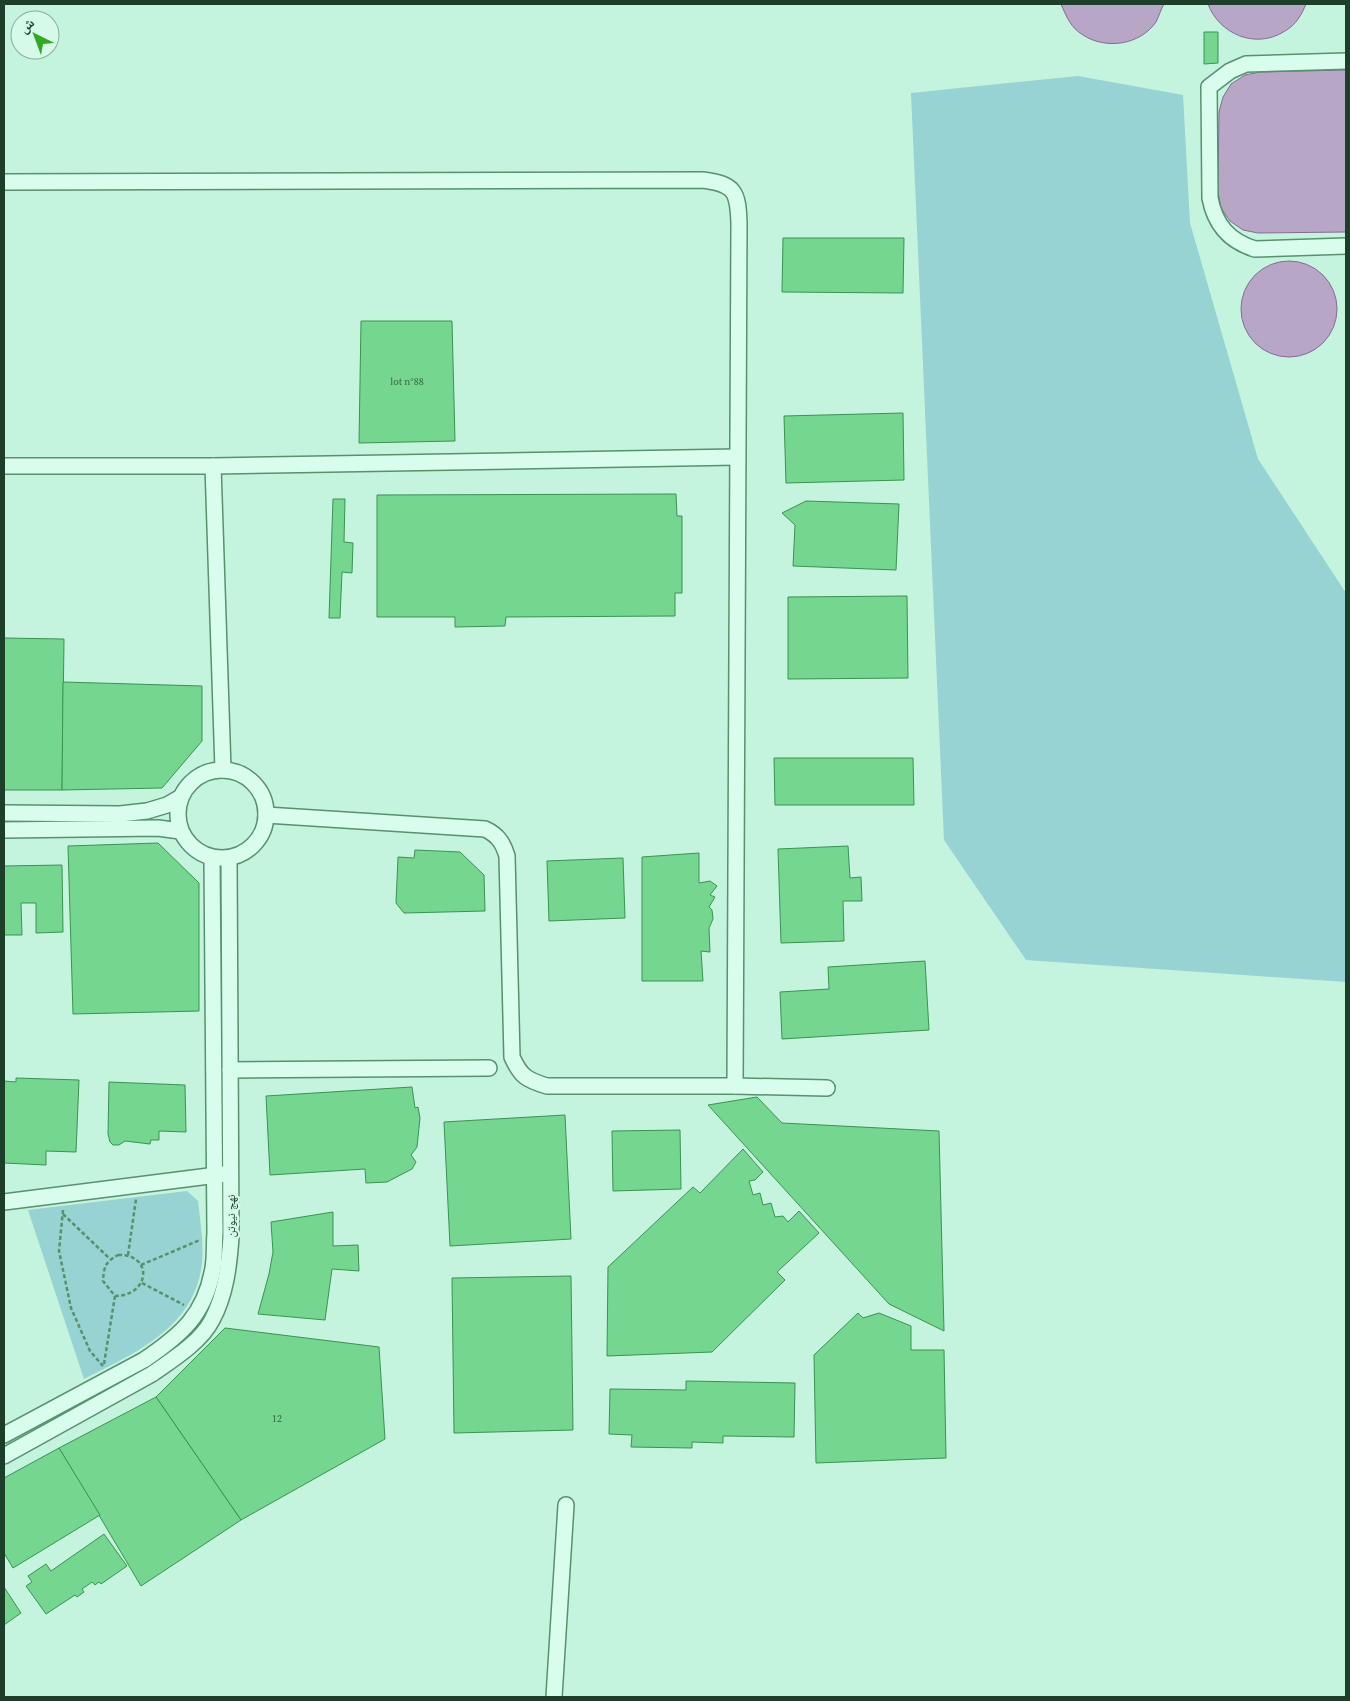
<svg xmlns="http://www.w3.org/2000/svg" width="1350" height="1701" viewBox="0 0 1350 1701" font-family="'Source Serif 4','Noto Naskh Arabic',serif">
	<rect width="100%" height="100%" fill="#c4f3de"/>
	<g fill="#96d3d2">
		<polygon points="1078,76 1183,95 1190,223 1258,459 1346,593 1346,982 1026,960 944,840 911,93"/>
		<path d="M187,1191L198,1201C200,1221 204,1242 202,1263C195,1328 135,1353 84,1379L28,1210Z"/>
	</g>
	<g fill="#b8a6c6" stroke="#856b96">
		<path d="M1061,4H1164C1161,9 1159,16 1156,22C1140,45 1106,50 1083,35C1071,28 1066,16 1061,4Z"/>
		<path d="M1208,4H1306C1302,14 1296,25 1285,31C1256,50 1219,34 1208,4Z"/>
		<polygon points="1346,70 1346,232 1258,233 1243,230 1230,221 1221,208 1218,192 1219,112 1223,97 1231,84 1245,75 1260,72"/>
		<circle cx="1289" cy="309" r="48"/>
	</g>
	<g fill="#75d690" stroke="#3a9351">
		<polygon points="1204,32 1218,32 1218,63 1204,64"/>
		<polygon points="783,238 904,238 903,293 782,292"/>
		<polygon points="361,321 452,321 455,441 359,443"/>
		<polygon points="903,413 904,480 786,483 784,416"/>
		<polygon points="676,494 677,516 682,516 682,593 675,593 675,616 506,617 505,626 455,627 455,617 377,617 377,495"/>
		<polygon points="333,499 345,499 344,542 353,543 352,573 342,572 340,618 329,618"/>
		<polygon points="806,501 899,504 896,570 793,566 795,525 782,513"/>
		<polygon points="907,596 908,678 788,679 788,597"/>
		<polygon points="4,638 64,639 62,790 4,790"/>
		<polygon points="63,682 202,686 202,741 162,788 62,790"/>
		<polygon points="774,758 913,758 914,805 775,805"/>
		<polygon points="158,843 199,883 199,1011 73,1014 68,846"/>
		<polygon points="848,846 850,878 861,877 862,901 843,901 844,941 781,943 778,849"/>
		<polygon points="415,850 460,852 484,875 485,911 404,913 396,903 398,857 414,858"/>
		<polygon points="699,853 699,883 710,881 717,886 710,895 715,897 709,907 712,910 713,919 709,928 710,952 701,951 703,981 642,981 642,857"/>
		<polygon points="623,858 625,918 549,921 547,861"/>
		<polygon points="62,865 63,932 36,933 36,903 21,903 22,935 4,935 4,866"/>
		<polygon points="925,961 929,1030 782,1039 780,992 829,989 828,967"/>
		<polygon points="16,1078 79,1080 76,1152 46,1151 46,1165 4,1163 4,1081 16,1082"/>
		<polygon points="109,1082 185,1085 186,1132 159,1131 159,1140 151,1140 150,1144 125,1141 119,1145 113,1145 110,1142 108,1134"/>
		<polygon points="412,1087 415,1108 418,1107 420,1118 417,1147 411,1155 416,1162 412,1169 387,1182 366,1183 365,1169 270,1175 266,1096"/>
		<polygon points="757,1097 782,1123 939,1131 944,1331 889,1304 708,1105"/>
		<polygon points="565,1115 571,1239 450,1246 444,1122"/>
		<polygon points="680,1130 681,1189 613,1191 612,1131"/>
		<polygon points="743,1149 763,1172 755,1180 749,1181 753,1195 760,1193 763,1205 771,1203 775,1217 783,1216 788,1222 799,1211 819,1233 777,1272 785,1280 712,1352 607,1356 608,1267 693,1187 700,1193"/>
		<polygon points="333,1212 333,1246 358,1245 359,1271 332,1269 325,1320 258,1314 269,1274 273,1252 271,1222"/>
		<polygon points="571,1276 573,1430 454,1433 452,1278"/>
		<polygon points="858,1313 863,1318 879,1313 911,1326 911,1350 944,1350 946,1458 816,1463 814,1355"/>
		<polygon points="225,1328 379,1347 385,1439 241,1520 156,1397"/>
		<polygon points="686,1381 795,1383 794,1437 723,1436 723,1443 692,1442 692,1448 631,1447 632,1435 609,1434 610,1389 686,1390"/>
		<polygon points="156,1397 241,1520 141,1586 59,1448"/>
		<polygon points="59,1448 100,1515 13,1568 4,1553 4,1478"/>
		<polygon points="104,1534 127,1566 101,1584 99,1582 95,1585 92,1582 82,1589 84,1592 77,1597 75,1595 46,1614 26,1586 32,1582 28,1576 46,1564 51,1571"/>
		<polygon points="4,1587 21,1613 4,1625"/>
	</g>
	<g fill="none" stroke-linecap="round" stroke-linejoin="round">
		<defs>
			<g id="minor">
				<path d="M1346,61L1246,64L1230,71L1209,87L1210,198C1215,225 1229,241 1255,249L1346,246"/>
				<path d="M4,182L703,180C735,184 738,192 739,223L735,1086"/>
				<polyline points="4,466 213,466 737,457"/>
				<polyline points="213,466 223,770"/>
				<circle cx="222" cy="814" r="44"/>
				<polyline points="4,813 120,814 147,811 167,805 181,797"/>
				<path d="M266,815L485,829C498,835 503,843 507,856L512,1057C521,1077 527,1080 547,1086H735L827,1088"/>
				<polyline points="4,830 158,828 180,831"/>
				<polyline points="230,1070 489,1068"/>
				<polyline points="4,1202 225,1174"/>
				<path d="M4,1435L144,1360C181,1335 205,1315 213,1268C215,1257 214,1244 215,1233L212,858"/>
				<path d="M4,1456L152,1374C172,1360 201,1342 212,1320C226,1294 229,1265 231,1237L229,858"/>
				<polyline points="554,1697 566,1505"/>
			</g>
		</defs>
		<use href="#minor" stroke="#57916e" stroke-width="18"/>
		<g stroke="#57916e" stroke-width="2.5" stroke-dasharray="4 2.5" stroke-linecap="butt">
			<polyline points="63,1210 59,1251 71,1308 90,1351 103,1366"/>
			<polyline points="63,1214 110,1259"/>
			<path d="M118,1255C154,1254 150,1296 115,1296L103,1281C104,1267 105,1262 118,1255Z"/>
			<polyline points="128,1255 136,1199"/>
			<polyline points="141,1265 200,1240"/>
			<polyline points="142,1283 184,1305"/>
			<polyline points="104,1364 115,1296"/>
		</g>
		<use href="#minor" stroke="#d9fded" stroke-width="15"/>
	</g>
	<g text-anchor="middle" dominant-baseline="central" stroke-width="5" stroke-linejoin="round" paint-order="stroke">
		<g font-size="10" fill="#336543">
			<text x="407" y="381">lot n°88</text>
			<text x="277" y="1418">12</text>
		</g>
		<g font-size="12" fill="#1d3f29" stroke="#d5faea">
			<text transform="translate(231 1216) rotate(-90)">نهج نيوتن</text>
		</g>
	</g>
	<rect width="1350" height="1701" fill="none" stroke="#1d3f29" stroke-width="10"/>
	<g transform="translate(35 35) rotate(318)"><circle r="24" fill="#d5faea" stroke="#8baf9d"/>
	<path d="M0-4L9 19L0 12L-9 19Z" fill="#34a820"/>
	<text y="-8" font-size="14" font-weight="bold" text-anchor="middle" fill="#1d3f29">ش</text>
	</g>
</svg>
